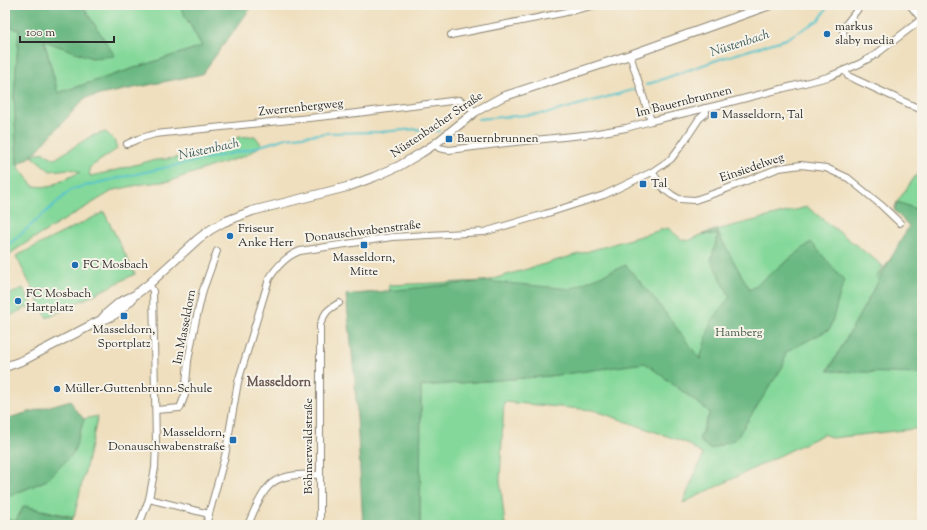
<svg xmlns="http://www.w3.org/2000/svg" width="927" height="530" viewBox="0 0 927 530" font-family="'Sorts Mill Goudy',serif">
	<rect width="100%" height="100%" fill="#f7f3e8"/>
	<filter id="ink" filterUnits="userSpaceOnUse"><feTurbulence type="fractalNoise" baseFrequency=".025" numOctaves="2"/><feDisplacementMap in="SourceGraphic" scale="8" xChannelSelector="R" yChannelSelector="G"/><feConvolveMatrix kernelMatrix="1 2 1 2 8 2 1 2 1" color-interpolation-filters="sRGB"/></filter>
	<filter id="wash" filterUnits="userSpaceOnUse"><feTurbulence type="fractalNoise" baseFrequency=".012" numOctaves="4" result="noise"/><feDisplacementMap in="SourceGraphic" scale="16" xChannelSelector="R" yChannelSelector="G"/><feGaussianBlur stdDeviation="0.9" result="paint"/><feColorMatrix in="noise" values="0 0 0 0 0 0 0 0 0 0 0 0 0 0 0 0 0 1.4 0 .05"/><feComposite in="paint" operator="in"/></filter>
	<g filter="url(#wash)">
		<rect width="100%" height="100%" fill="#efdfbe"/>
		<g fill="#84d89a" stroke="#588262" fill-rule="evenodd">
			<polygon points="81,5 179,5 202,46 58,93 44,40 92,58"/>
			<polygon points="5,25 19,30 14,97 17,165 33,186 49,187 80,172 70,169 50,171 32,156 42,152 55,159 91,136 106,132 114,140 117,149 89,168 90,176 109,172 149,161 199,155 219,148 239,137 255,136 262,145 245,156 216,165 170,181 143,184 114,190 26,243 5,257"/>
			<polygon points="916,175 922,178 922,211 897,202"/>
			<path d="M807,207L883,266L876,279L918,221L828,370L922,374V428L832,438L824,434L683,503L703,455L687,443L593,410L504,402L500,480L505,525H420L421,386L550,376L393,323L389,285L486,281L668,228L681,239L688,241L703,234L718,235L711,260L729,253L716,230ZM662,376L713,404L736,438V439L710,449L699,440L710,412Z"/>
			<polygon points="104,212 135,274 47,318 16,256"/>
			<polygon points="23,288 32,305 5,318 5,297"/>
			<polygon points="98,416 74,517 24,506 15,522 5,518 5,498 47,480 73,454 84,419"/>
		</g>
		<g fill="#6bb882" stroke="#4b7256">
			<polygon points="5,5 82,5 115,56 92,58 44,41 58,93 202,46 179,5 253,5 202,74 85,98 32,156 17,165 14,97 19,30 5,25"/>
			<polygon points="897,202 922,211 922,374 828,371 909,226 894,210"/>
			<polygon points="716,230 750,290 811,242 844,280 830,329 786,352 783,366 736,439 710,449 699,440 710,412 645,363 550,376 421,386 420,525 363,525 355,381 346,295 485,281 570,289 626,265 657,302 700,359 711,322 730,297 711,260 718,235 703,234"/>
			<polygon points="71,400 74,408 84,419 73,454 47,480 5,498 5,419"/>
			<polygon points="24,506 73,518 71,525 5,525 5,518 15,522"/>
		</g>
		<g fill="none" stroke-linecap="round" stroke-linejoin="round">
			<g stroke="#56c4cd" stroke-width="2">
				<polyline points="646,85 720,59 786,39 819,20 829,5"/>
				<polyline points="478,119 549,113 636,89"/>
				<polyline points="5,248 72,189 136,174 247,150 286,138 328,133 380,132 416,129 440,131"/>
			</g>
		</g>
	</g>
	<g filter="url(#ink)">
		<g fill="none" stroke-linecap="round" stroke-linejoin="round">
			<defs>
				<g id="minor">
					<polyline points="910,5 922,20"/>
					<polyline points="451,35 562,13 595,5"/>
					<polyline points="844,41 843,28 861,5"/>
					<polyline points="630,55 651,121"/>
					<polyline points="845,70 848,76 922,110"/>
					<polyline points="127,144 138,139 155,134 357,113 459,100 468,105 475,112"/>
					<polyline points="435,144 439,148 449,150 506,143 592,134 626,128 651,121 719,105 828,77 845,70 859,64 875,55 922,19"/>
					<polyline points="652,172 664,189 672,195 679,199 695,200 721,191 779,168 801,165 826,168 848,178 881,205 900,223"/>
					<polyline points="156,410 180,408 185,395 188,361 195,324 203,290 217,251"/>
					<polyline points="149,499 209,514"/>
					<polyline points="139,525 149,499 155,468 156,443 153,291 149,284"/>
					<path d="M206,525L225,456L238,382L269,279C277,266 286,256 300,251L392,237L484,232L545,214L604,195L652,172L671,159L683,143L699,119L706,113L705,108"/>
					<path d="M248,525C253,513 260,495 269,486C280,474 305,474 320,475"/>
					<path d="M320,525V325C325,312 327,310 339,303"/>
				</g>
				<g id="major">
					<polyline points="101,320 107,313 120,302 135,295 149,284 198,239 210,230 224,222 252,211 347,187 374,177 399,166 421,153 435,144 475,112 502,97 630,55 770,5"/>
					<path d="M5,367L24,360L101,320C115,317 122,309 132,299"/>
				</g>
			</defs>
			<use href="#minor" stroke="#8d8574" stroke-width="8"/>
			<use href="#major" stroke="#8d8574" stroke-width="10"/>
			<use href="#minor" stroke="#fff" stroke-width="6"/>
			<use href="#major" stroke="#fff" stroke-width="8"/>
		</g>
	</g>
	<g fill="#1f6fb2" stroke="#f7f3e8" stroke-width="1.5">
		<circle cx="827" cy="34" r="4"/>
		<rect x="710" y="111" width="8" height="8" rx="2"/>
		<rect x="445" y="135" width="8" height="8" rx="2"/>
		<rect x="639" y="180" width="8" height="8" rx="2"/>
		<circle cx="230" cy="236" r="4"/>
		<rect x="360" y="241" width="8" height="8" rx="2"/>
		<circle cx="75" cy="265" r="4"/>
		<circle cx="18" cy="301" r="4"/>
		<rect x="120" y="312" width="8" height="8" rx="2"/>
		<circle cx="57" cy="389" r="4"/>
		<rect x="229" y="436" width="8" height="8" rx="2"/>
	</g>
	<g text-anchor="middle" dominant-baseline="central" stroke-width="4" stroke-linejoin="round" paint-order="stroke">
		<g font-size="12" fill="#2b2b2b" stroke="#f7f3e8" text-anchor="start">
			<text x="835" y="27">markus<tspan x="835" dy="14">slaby media</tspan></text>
			<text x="722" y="115">Masseldorn, Tal</text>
			<text x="457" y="139">Bauernbrunnen</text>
			<text x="651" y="184">Tal</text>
			<text x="238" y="229">Friseur<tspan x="238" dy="14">Anke Herr</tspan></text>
			<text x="364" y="258" text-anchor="middle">Masseldorn,<tspan x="364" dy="14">Mitte</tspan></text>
			<text x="83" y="265">FC Mosbach</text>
			<text x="26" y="294">FC Mosbach<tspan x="26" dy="14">Hartplatz</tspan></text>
			<text x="124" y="330" text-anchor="middle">Masseldorn,<tspan x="124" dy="14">Sportplatz</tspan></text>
			<text x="65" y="389">Müller-Guttenbrunn-Schule</text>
			<text x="225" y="433" text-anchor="end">Masseldorn,<tspan x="225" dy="14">Donauschwabenstraße</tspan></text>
		</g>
		<g font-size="12" fill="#2b2b2b" stroke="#f7f3e8">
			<text transform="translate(684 102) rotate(-14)">Im Bauernbrunnen</text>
			<text transform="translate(301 108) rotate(-6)">Zwerrenbergweg</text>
			<text transform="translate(437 125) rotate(-34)">Nüstenbacher Straße</text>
			<text transform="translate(752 168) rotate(-19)">Einsiedelweg</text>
			<text transform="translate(363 232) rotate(-7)">Donauschwabenstraße</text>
			<text transform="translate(185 327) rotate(-79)">Im Masseldorn</text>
			<text transform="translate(309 446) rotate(-90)">Böhmerwaldstraße</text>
		</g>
		<g font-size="12" fill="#415647" stroke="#f7f3e8">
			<text x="739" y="333">Hamberg</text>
		</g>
		<g font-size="13" font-style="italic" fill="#38595c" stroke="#f7f3e8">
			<text transform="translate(740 44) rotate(-18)">Nüstenbach</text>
			<text transform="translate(209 150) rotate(-12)">Nüstenbach</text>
		</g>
		<g font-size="13" font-weight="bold" fill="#6a5853" stroke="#f7f3e8">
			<text x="279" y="383">Masseldorn</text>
		</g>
	</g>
	<rect width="927" height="530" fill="none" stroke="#f7f3e8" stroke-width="20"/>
	<path d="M20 36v6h94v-6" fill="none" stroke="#2b2b2b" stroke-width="2"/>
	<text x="26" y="36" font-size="12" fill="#2b2b2b" stroke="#f7f3e8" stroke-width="3" paint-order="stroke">100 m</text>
</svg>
